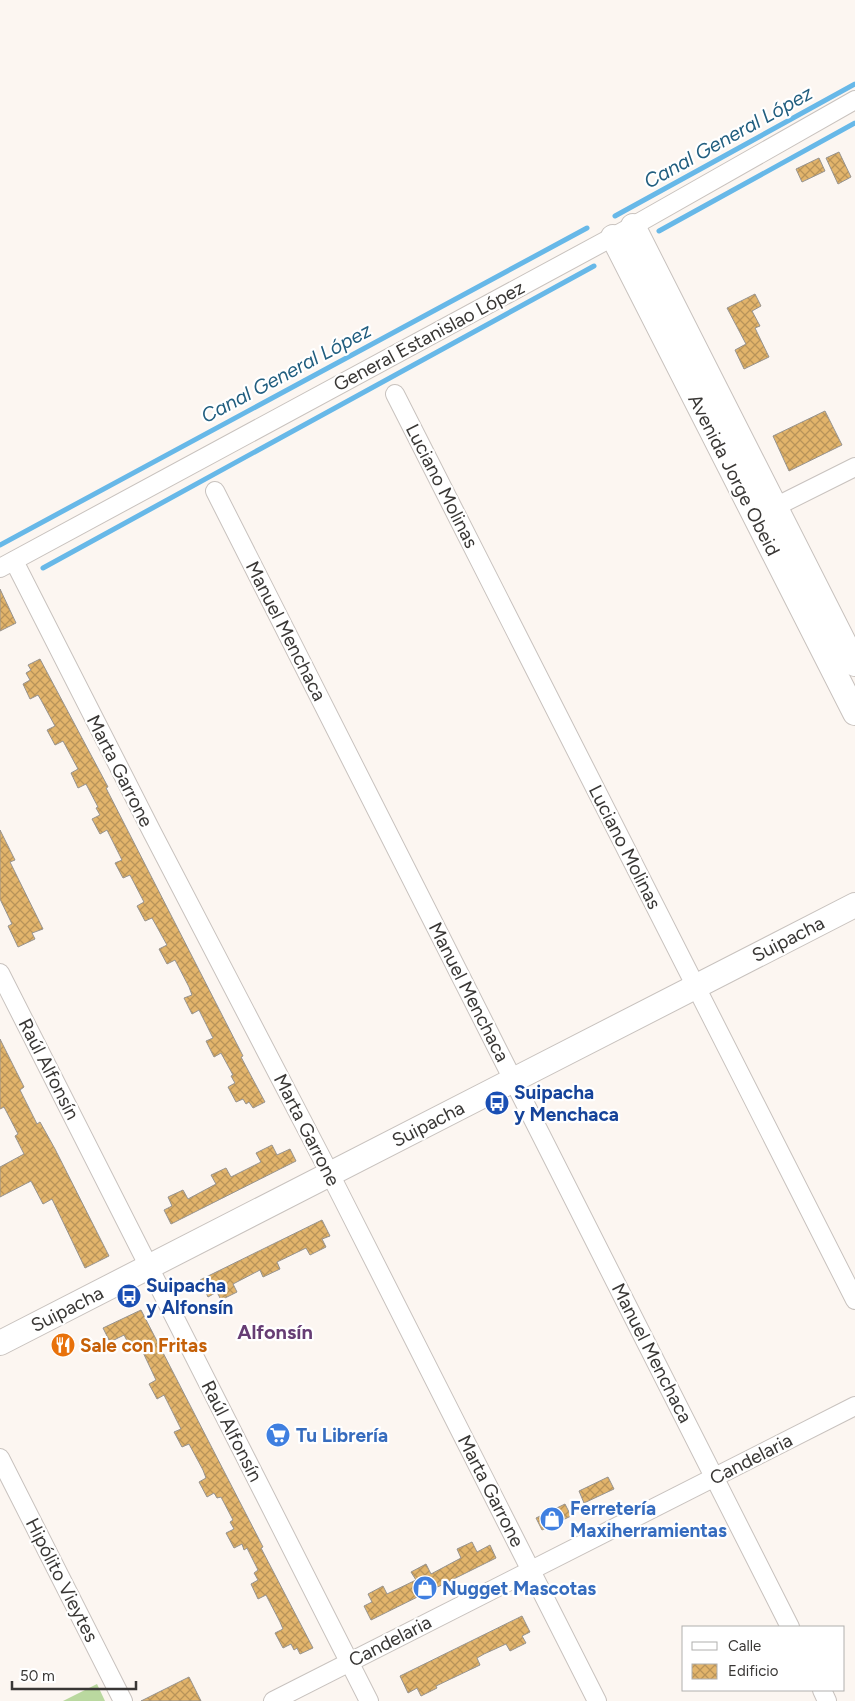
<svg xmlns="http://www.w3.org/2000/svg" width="855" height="1701" viewBox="0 0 855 1701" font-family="Figtree,sans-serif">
	<defs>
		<pattern id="building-cross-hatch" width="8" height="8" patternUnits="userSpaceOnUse" patternTransform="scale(1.25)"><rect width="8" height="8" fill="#e2b46b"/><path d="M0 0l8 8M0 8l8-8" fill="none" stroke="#b89359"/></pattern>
	</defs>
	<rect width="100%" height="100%" fill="#fcf6f1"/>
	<polygon fill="#bad89f" points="97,1684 105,1701 63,1701"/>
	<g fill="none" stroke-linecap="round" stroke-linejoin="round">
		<g stroke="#67b8e8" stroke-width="5">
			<polyline points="615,216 855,84"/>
			<polyline points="659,231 855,123"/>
			<polyline points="0,545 587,228"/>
			<polyline points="43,568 594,266"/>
		</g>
	</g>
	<g fill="url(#building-cross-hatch)" stroke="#97938e">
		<polygon points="839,152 851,177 838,184 826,158"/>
		<polygon points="819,158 825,171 802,182 796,169"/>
		<polygon points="755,294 761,306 752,311 760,326 755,328 769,357 744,369 735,350 746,344 727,308"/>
		<polygon points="825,411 842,445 789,471 773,436"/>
		<polygon points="0,589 16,623 0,631"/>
		<polygon points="40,659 108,787 106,788 243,1056 241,1057 265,1102 253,1108 249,1102 246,1104 243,1099 236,1102 228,1087 235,1083 231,1076 233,1075 221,1053 214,1057 206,1041 213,1038 199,1010 192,1014 184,998 192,995 189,987 175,960 167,964 159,949 167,945 152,918 145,921 137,906 144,902 130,875 123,878 115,863 122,860 107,830 100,834 92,819 100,815 96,808 98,807 86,784 78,788 71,773 78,769 63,741 55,745 47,730 55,726 41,700 38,695 30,699 23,684 30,680 26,673 31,670 28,665"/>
		<polygon points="0,830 15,860 10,862 43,929 32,933 35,939 18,947 8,926 12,924 0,899"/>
		<polygon points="0,1039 24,1087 20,1090 37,1124 40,1122 55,1149 109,1256 85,1268 52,1199 43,1204 31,1181 0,1197 0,1167 24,1154 15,1136 18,1134 4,1107 0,1109"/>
		<polygon points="272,1145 277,1155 290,1149 296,1161 171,1224 164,1210 172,1206 168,1197 183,1190 188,1199 216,1184 211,1175 226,1168 231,1177 261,1162 256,1153"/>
		<polygon points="322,1220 330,1236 322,1239 326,1247 310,1255 306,1248 277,1262 280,1269 263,1277 260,1270 233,1284 237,1292 221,1300 217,1292 208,1297 200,1280"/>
		<polygon points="141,1310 263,1547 261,1548 313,1648 300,1654 297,1648 294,1650 291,1644 283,1648 275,1633 283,1629 280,1622 266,1595 258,1599 251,1584 258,1580 254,1573 258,1570 247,1548 244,1550 242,1544 234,1548 226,1533 234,1529 230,1522 233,1520 221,1497 217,1498 214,1493 207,1497 199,1482 206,1478 203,1470 189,1444 182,1447 174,1432 181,1429 164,1395 157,1399 149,1384 156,1380 140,1346 132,1350 124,1335 110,1342 103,1328"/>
		<polygon points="608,1477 614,1489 584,1503 579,1491"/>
		<polygon points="565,1504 571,1516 542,1530 536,1518"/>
		<polygon points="472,1542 477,1552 490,1545 496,1558 371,1620 364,1606 372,1602 368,1594 383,1586 387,1594 416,1580 411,1572 426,1564 431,1574 461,1558 457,1549"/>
		<polygon points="522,1616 530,1632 522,1636 526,1643 510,1651 506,1644 484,1654 477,1658 480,1665 436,1686 437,1688 421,1696 417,1688 408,1693 400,1676"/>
		<polygon points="189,1677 201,1701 141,1701"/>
	</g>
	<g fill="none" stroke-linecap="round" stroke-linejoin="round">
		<defs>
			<g id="minor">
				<polyline points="395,394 855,1300"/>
				<polyline points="215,491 790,1627"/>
				<polyline points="765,512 855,467"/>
				<polyline points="14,561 152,832 330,1174 597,1701"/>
				<polyline points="0,568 633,226 855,100"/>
				<polyline points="0,973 369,1701"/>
				<polyline points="0,1458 123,1701"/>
				<polyline points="822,1690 827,1701"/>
				<polyline points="273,1701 855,1406"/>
			</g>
			<g id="secondary">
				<polyline points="633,226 855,664"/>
				<polyline points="613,237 855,713"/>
				<polyline points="0,1343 855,905"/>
			</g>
		</defs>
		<use href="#minor" stroke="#c8c2be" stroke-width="20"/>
		<use href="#secondary" stroke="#c8c2be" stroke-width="26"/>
		<use href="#minor" stroke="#fff" stroke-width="18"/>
		<use href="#secondary" stroke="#fff" stroke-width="24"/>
	</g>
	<defs>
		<symbol id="bus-disc" viewBox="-11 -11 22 22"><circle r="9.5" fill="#1a4fb4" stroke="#fff"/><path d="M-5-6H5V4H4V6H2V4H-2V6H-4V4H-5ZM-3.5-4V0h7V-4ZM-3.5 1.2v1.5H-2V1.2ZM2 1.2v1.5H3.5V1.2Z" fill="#fff"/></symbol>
		<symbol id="restaurant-disc" viewBox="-11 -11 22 22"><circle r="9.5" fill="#e8710a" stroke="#fff"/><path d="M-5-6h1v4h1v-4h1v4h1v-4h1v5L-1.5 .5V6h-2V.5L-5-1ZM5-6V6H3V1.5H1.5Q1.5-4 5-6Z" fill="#fff"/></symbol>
		<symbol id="supermarket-disc" viewBox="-11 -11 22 22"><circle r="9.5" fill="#3f7fe0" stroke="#fff"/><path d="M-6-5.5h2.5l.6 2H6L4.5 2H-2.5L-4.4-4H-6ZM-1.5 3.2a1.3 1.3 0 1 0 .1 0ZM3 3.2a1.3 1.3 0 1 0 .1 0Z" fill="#fff"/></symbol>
		<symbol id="shop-disc" viewBox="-11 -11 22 22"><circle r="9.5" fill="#3f7fe0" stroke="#fff"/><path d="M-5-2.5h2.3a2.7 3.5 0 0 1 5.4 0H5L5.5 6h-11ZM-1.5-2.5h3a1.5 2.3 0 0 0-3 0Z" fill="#fff"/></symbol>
	</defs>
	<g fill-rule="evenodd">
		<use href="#bus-disc" x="483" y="1089" width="28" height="28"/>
		<use href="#bus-disc" x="115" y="1282" width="28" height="28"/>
		<use href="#restaurant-disc" x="49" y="1331" width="28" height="28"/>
		<use href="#supermarket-disc" x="264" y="1421" width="28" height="28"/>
		<use href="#shop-disc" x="538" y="1505" width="28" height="28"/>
		<use href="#shop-disc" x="411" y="1574" width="28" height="28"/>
	</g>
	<g text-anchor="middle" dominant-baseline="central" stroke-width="4.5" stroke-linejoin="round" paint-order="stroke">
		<g font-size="19" fill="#393735" stroke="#fff">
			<text transform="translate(429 336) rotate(-28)">General Estanislao López</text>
			<text transform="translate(734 475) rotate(63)">Avenida Jorge Obeid</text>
			<text transform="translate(442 486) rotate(63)">Luciano Molinas</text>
			<text transform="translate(286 631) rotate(63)">Manuel Menchaca</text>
			<text transform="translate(120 771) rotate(63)">Marta Garrone</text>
			<text transform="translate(625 847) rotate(63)">Luciano Molinas</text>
			<text transform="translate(788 939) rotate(-27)">Suipacha</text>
			<text transform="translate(469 992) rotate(63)">Manuel Menchaca</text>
			<text transform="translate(49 1069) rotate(63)">Raúl Alfonsín</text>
			<text transform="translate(428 1124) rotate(-27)">Suipacha</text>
			<text transform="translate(307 1130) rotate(63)">Marta Garrone</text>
			<text transform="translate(67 1309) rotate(-27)">Suipacha</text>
			<text transform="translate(652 1353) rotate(63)">Manuel Menchaca</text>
			<text transform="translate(232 1431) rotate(63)">Raúl Alfonsín</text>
			<text transform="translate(751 1459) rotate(-27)">Candelaria</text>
			<text transform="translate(491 1491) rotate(63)">Marta Garrone</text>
			<text transform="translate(62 1580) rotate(63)">Hipólito Vieytes</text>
			<text transform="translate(390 1641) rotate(-27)">Candelaria</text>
		</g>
		<g font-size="19" font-weight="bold" fill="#164399" stroke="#fff" text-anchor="start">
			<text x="514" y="1092">Suipacha<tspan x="514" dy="22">y Menchaca</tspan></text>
			<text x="146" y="1285">Suipacha<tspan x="146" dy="22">y Alfonsín</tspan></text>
		</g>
		<g font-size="19" font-weight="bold" fill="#c56008" stroke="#fff" text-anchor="start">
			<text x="80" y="1345">Sale con Fritas</text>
		</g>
		<g font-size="19" font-weight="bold" fill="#366cbe" stroke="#fff" text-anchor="start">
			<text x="296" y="1435">Tu Librería</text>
			<text x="570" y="1508">Ferretería<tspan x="570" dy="22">Maxiherramientas</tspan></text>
			<text x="442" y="1588">Nugget Mascotas</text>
		</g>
		<g font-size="20" font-style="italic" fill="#215e7f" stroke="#fff">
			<text transform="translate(728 137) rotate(-29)">Canal General López</text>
			<text transform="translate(286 373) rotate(-28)">Canal General López</text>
		</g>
		<g font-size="20" font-weight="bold" fill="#663d74" stroke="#fff">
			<text x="275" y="1332">Alfonsín</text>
		</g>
	</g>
	<rect x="682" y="1626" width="162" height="65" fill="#ffffff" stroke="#b0afae"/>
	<rect x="692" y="1642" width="25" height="8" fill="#ffffff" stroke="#b0afae"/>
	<text x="728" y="1651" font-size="15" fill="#393735">Calle</text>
	<rect x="692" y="1664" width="25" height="15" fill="url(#building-cross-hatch)" stroke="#b0afae"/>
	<text x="728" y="1676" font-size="15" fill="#393735">Edificio</text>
	<path d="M12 1681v8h124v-8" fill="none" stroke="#393735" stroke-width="2.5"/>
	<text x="20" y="1681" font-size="15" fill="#393735" stroke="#ffffff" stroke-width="4" paint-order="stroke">50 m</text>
</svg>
